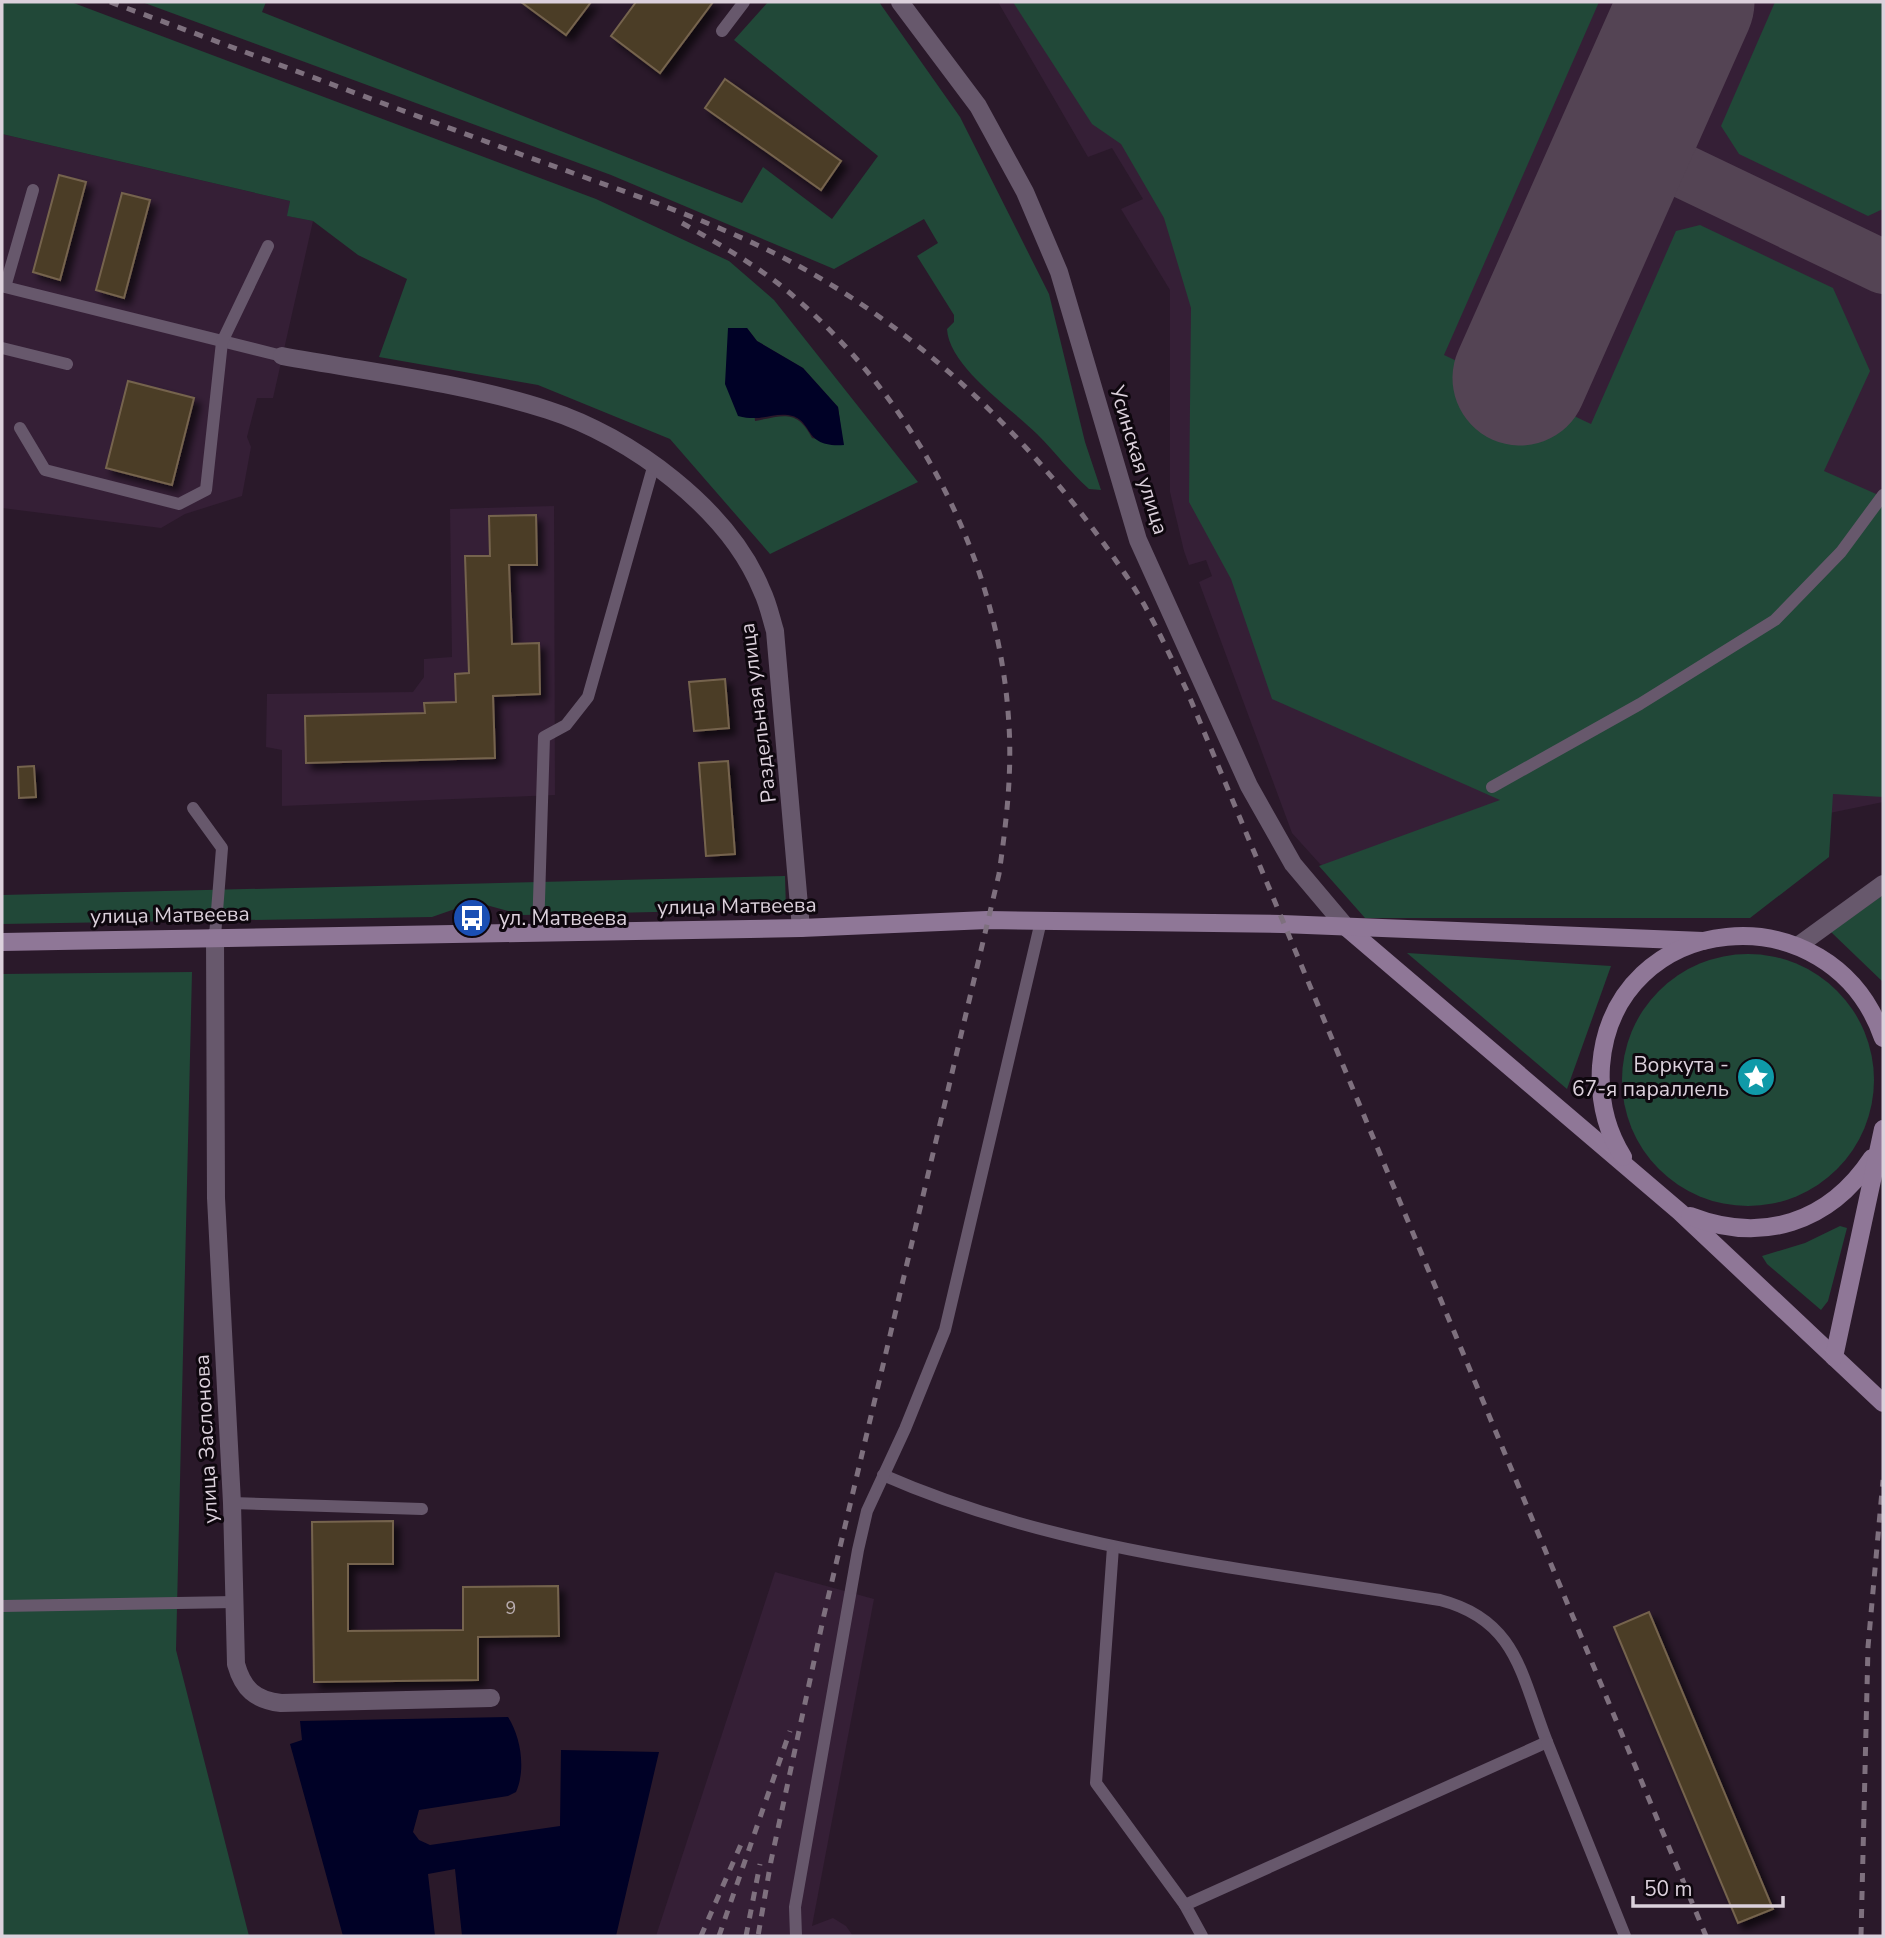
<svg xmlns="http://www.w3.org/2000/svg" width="1885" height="1938" viewBox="0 0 1885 1938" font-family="'Nunito Sans',sans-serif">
	<defs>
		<filter id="shadow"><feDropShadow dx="6" dy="6" stdDeviation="3.5" flood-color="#0009"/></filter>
	</defs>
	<rect width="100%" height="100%" fill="#2a192a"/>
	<g fill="#351f36">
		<polygon points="998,2 1883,2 1883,802 1670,846 1370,892 1320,864 1292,833 1199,582 1212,576 1206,560 1189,565 1184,551 1170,492 1170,290 1121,209 1143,199 1112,148 1088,157"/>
		<polygon points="2,134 290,201 288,216 313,221 273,398 257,398 247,437 251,447 242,496 185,514 161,528 2,508"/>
		<polygon points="554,506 555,795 282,806 282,750 266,747 267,694 413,692 424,677 424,659 452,657 450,509"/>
		<polygon points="775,1572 874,1599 812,1926 833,1918 846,1926 853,1936 656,1936"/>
	</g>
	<g fill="#214838" fill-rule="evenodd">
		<path d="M2,2H71L596,199L729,261L774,300L918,482L770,554L670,439L538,385L379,357L407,279L358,255L313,221L287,216L290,201L2,134ZM747,328L757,341L803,368L838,407L843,445L812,438C797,408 782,416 755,421Z"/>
		<path d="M142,2H266L262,12L742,203L763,167L832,219L878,156L734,40L768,2H879L960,117L1049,294L1085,442L1101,490L1089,489C1070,472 1055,452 1037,434C1011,408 949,367 947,329L954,322V315L917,256L938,243L924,219L834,269L611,175Z"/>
		<polygon points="1013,2 1599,2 1444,355 1591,424 1676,231 1700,225 1833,288 1870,371 1824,471 1883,497 1883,797 1833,794 1829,857 1750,918 1365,918 1319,866 1500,800 1272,699 1231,579 1189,502 1191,308 1164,218 1121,144 1092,124"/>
		<polygon points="1775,2 1883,2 1883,209 1868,216 1739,154 1721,126"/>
		<polygon points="785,876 786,909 523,915 475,902 432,917 2,924 2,895"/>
		<polygon points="1883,895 1883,982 1831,932"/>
		<polygon points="1407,953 1611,966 1567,1089"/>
		<circle cx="1748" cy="1080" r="126"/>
		<polygon points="192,972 176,1650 249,1936 2,1936 2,974"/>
		<polygon points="1840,1226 1847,1228 1828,1301 1821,1310 1767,1264 1762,1256 1805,1243"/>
	</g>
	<g fill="#000126">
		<path d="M728,328H747L757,341L803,368L838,407L844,445C801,448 815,419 788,415C770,413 761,422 738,416L725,384Z"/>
		<path d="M508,1717C521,1737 526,1770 516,1792L508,1796L419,1810L413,1832L419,1840L430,1845L560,1826L561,1750L659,1752L616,1936H462L455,1869L428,1874L435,1936H343L290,1744L302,1740L300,1721Z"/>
	</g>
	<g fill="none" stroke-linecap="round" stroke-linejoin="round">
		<polyline stroke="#544454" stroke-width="54" points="1624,143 1883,267"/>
		<polyline stroke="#544454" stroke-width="135" points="1520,378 1687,2"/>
	</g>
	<g fill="#4c3c27" stroke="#75644d" stroke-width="2" filter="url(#shadow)">
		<polygon points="521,2 591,2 566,35"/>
		<polygon points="636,2 713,2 660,73 611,36"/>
		<polygon points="725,79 841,161 821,190 705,108"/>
		<polygon points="59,175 86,182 60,280 33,272"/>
		<polygon points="122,193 150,200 124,298 96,290"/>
		<polygon points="128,381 194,398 172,485 106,468"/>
		<polygon points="536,515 537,565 509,565 512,644 539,643 540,694 493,696 495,758 306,763 305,716 425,713 424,703 456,702 455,674 469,673 465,556 490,556 489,516"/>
		<polygon points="725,679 729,728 694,731 689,682"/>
		<polygon points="728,761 735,854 706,856 699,763"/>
		<polygon points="34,766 36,797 19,798 18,767"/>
		<polygon points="393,1521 393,1564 348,1564 348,1631 463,1630 463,1587 558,1586 559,1636 478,1637 478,1680 314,1682 312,1522"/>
		<polygon points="1649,1612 1773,1909 1738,1923 1614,1627"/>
	</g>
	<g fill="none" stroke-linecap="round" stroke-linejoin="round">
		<g stroke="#67586c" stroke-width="12">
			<polyline points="722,31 744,2"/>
			<polyline points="33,190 5,287 282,356"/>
			<polyline points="2,348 67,364"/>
			<polyline points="20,428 45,470 179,504 206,490 222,342 268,246"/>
			<polyline points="1492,787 1640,704 1775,620 1841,552 1883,495"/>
			<polyline points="193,808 222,848 215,936"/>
			<polyline points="538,933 544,737 566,725 588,697 654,464"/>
			<path d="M883,1475C1058,1552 1252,1569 1440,1600C1517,1620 1521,1675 1547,1742L1185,1905L1202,1936"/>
			<polyline points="232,1503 422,1509"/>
			<polyline points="1113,1547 1096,1783 1185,1905"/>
			<polyline points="2,1606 235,1602"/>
			<polyline points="1547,1742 1625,1936"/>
			<polyline points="796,1936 795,1907 858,1550 867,1511 905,1429 945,1330 1041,921"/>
		</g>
		<g stroke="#67586c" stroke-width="18">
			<polyline points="900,2 978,106 1025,192 1059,272 1138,540 1249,786 1293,864 1347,928"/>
			<path d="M282,356C368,372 466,383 548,410C630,436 729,509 762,591C768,603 771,618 775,631L801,928"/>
			<path d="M215,936L216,1198L232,1503L236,1664C243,1689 255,1700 281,1703L491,1698"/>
			<polyline points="1799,945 1883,884"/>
		</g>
		<g stroke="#8f7797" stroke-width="18">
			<polyline points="1347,928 1680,1212 1883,1403"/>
			<polyline points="2,942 801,928 987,920 1282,924 1703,941"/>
			<path d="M1623,1157C1606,1130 1599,1099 1601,1066C1613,909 1831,888 1883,1038"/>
			<path d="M1690,1216C1762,1244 1829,1223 1872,1158"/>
			<polyline points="1834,1357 1883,1129"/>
		</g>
		<g stroke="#7e707e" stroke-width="5" stroke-dasharray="9 9" stroke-linecap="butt">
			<path d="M110,2C243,51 376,101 509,150C598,183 691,212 776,254C917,325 1037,443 1125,574C1150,610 1168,652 1187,691L1706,1936"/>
			<path d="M682,223C717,243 753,263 785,289C913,395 1000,558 1009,726C1012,775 1006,825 999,874L824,1615L771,1861L758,1936"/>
			<polyline points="701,1936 742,1842"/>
			<polyline points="719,1936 790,1731"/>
			<polyline points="746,1936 760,1864"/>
			<polyline points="1861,1936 1868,1647 1883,1480"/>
		</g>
	</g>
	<defs>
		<symbol id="bus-disc" viewBox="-11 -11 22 22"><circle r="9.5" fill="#1a4fb4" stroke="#0e070e"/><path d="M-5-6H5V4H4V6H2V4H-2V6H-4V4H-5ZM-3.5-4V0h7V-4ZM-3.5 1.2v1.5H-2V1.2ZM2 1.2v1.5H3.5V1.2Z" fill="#fff"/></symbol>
		<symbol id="sight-disc" viewBox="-11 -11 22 22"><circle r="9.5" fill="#0f9aa8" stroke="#0e070e"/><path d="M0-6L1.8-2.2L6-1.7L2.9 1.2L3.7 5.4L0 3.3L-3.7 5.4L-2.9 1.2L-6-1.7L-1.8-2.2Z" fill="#fff"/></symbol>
	</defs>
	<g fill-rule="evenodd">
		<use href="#bus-disc" x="450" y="896" width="44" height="44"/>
		<use href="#sight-disc" x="1734" y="1055" width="44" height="44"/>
	</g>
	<g text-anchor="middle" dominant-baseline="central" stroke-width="6" stroke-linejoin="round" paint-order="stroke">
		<g font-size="18" fill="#b8acaf">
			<text x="511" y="1608">9</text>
		</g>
		<g font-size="21" fill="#dcd1dc" stroke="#0e070e">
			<text transform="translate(1139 460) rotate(73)">Усинская улица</text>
			<text transform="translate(758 713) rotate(-97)">Раздельная улица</text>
			<text transform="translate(737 906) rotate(-1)">улица Матвеева</text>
			<text transform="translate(170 915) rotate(-1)">улица Матвеева</text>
			<text transform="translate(206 1439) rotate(-93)">улица Заслонова</text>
		</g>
		<g font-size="21" fill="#dcd1dc" stroke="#0e070e" text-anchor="start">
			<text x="499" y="918">ул. Матвеева</text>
			<text x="1729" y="1065" text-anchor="end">Воркута -<tspan x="1729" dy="24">67-я параллель</tspan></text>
		</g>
	</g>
	<rect width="1885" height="1938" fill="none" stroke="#dcd1dc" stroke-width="7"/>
	<path d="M1633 1896v10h150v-10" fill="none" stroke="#dcd1dc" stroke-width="3.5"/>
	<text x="1644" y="1896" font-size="21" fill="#dcd1dc" stroke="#0e070e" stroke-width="5" paint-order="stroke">50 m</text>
</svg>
